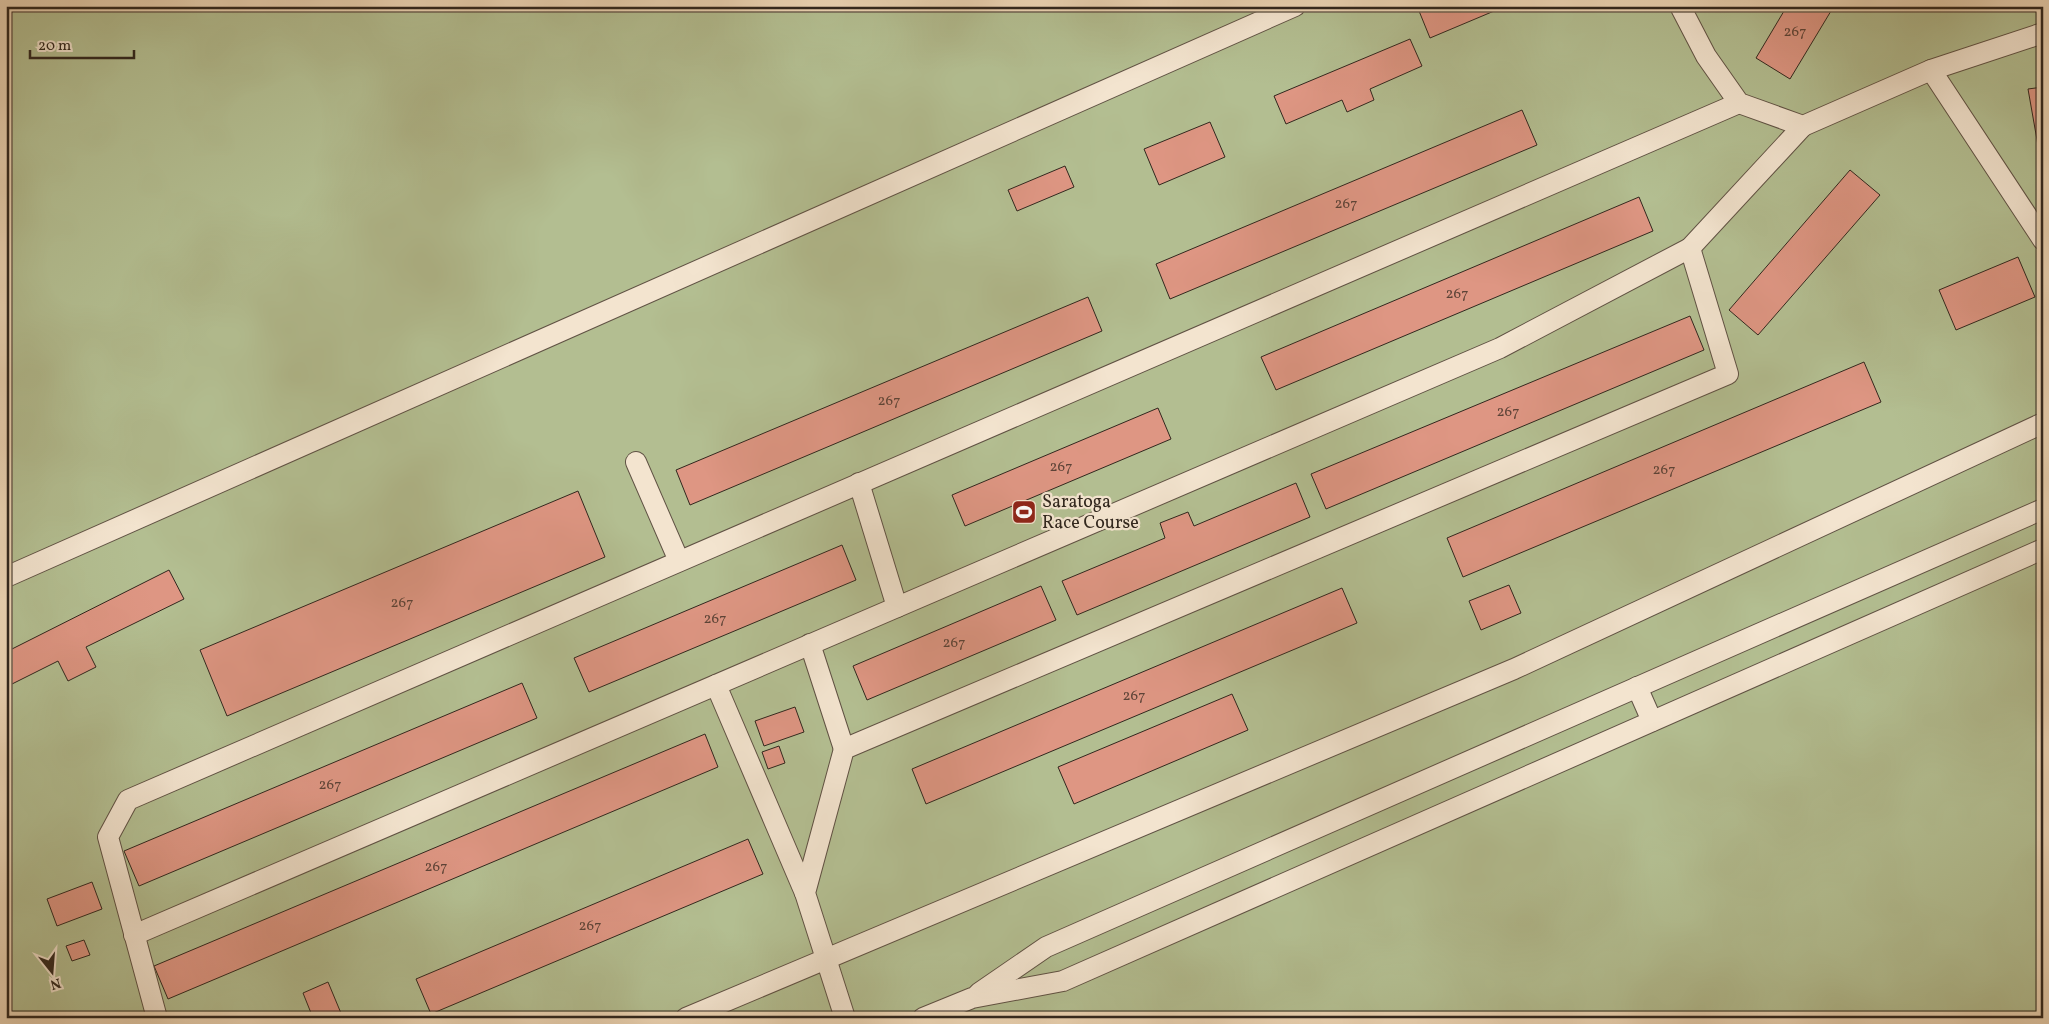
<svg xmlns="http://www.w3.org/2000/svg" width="2049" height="1024" viewBox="0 0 2049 1024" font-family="Vollkorn,serif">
	<rect width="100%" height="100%" fill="#ecd5b5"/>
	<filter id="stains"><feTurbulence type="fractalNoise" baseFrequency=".004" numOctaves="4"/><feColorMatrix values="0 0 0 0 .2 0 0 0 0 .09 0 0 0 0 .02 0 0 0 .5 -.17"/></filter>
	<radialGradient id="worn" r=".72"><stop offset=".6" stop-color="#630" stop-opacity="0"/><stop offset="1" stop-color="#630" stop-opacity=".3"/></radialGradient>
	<rect fill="#b3be91" stroke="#727258" x="6" y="6" width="2037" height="1012"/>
	<g fill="#de9683" stroke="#31271e">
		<polygon points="1417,6 1506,6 1430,38"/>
		<polygon points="1787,6 1834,6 1790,79 1756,58"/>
		<polygon points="1410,39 1422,66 1370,89 1374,100 1347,112 1342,100 1286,124 1274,96"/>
		<polygon points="2043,87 2043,174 2028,89"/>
		<polygon points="1522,110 1537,145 1170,299 1156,264"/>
		<polygon points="1210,122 1225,157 1159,185 1144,149"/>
		<polygon points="1065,166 1074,187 1017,211 1008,190"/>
		<polygon points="1850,170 1880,195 1758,335 1729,310"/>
		<polygon points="1639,197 1653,231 1276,390 1261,357"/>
		<polygon points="2018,257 2035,297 1956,330 1939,290"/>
		<polygon points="1088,297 1102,331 690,505 676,470"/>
		<polygon points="1690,316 1704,350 1326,509 1311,474"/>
		<polygon points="1864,362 1881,402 1463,577 1447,538"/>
		<polygon points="1158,408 1171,439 965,526 952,495"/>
		<polygon points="1296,483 1310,517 1077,615 1062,581 1165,538 1160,523 1188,512 1194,526"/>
		<polygon points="578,491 605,557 227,716 200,650"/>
		<polygon points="842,545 856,580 589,692 574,658"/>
		<polygon points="169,570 184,599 86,647 96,667 68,681 58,661 6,687 6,652"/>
		<polygon points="1509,585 1521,613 1481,630 1469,601"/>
		<polygon points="1041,586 1056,620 867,700 853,666"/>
		<polygon points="1342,588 1357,623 926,804 912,769"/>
		<polygon points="522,683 537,718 139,886 124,851"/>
		<polygon points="1232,694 1248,730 1074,804 1058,767"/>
		<polygon points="795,707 804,732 764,746 755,721"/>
		<polygon points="705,734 718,767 168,999 154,966"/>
		<polygon points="779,746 785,763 768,769 762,752"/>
		<polygon points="748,839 763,874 431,1014 416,979"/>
		<polygon points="92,882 102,909 57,926 47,899"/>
		<polygon points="84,940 90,955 72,961 66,946"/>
		<polygon points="328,982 343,1018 313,1018 303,993"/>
	</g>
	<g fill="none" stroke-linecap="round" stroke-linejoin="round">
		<defs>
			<g id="lane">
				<polyline points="1680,6 1706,56 1739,103 1803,126 1931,70 2043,33"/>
				<polyline points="1931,70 2043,240"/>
				<polyline points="636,462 679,561"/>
				<polyline points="859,483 897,607"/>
				<polyline points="6,577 1295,6"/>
				<polyline points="810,644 844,749"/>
				<polyline points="716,685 805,893"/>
				<polyline points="1637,687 1652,721"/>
				<polyline points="134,935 1500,348 1690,248 1803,126"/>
				<polyline points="979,993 1046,947 2043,509"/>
				<polyline points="157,1018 108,837 128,800 1739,103"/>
				<polyline points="686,1018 1514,669 2043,423"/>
				<polyline points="845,1018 805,893 844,749 1728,374 1690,248"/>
				<polyline points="923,1018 972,998 1063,981 2043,549"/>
			</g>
		</defs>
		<use href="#lane" stroke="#605244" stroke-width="22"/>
		<use href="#lane" stroke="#f3e4cf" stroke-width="20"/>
	</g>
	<defs>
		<symbol id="stadium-square" viewBox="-11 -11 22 22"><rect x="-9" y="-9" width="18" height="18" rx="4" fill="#8f2418" stroke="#f3e4cf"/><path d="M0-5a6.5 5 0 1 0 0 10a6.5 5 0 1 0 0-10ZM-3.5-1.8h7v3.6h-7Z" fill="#fff"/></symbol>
	</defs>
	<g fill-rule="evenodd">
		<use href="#stadium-square" x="1010" y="498" width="28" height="28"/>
	</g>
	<g text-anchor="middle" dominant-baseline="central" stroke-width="4.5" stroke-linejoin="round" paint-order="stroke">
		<g font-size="15" fill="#5c4337">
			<text x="1795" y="32">267</text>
			<text x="1346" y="204">267</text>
			<text x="1457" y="294">267</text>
			<text x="889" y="401">267</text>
			<text x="1508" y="412">267</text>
			<text x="1061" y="467">267</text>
			<text x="1664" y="470">267</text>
			<text x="402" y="603">267</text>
			<text x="715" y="619">267</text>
			<text x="954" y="643">267</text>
			<text x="1134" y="696">267</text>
			<text x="330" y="785">267</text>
			<text x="436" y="867">267</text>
			<text x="590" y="926">267</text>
		</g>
		<g font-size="18" fill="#31271e" stroke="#f3e4cf" text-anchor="start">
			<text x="1042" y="502">Saratoga<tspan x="1042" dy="21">Race Course</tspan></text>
		</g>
	</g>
	<rect width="2049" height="1024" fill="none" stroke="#ecd5b5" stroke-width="25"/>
	<rect x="8" y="8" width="2034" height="1009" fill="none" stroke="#31271e" stroke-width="2.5"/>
	<rect x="12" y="12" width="2024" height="999" fill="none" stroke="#31271e"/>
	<g transform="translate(52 972) rotate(163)" stroke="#f3e4cf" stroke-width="4" paint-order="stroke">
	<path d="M0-4L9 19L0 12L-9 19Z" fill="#31271e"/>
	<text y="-8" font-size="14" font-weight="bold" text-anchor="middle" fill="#31271e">N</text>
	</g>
	<path d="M30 50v8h104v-8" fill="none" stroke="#31271e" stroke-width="2.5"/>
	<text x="38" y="50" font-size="15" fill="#31271e" stroke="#f3e4cf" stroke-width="4" paint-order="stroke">20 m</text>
	<rect width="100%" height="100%" filter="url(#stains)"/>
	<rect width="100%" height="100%" fill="url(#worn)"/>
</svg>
